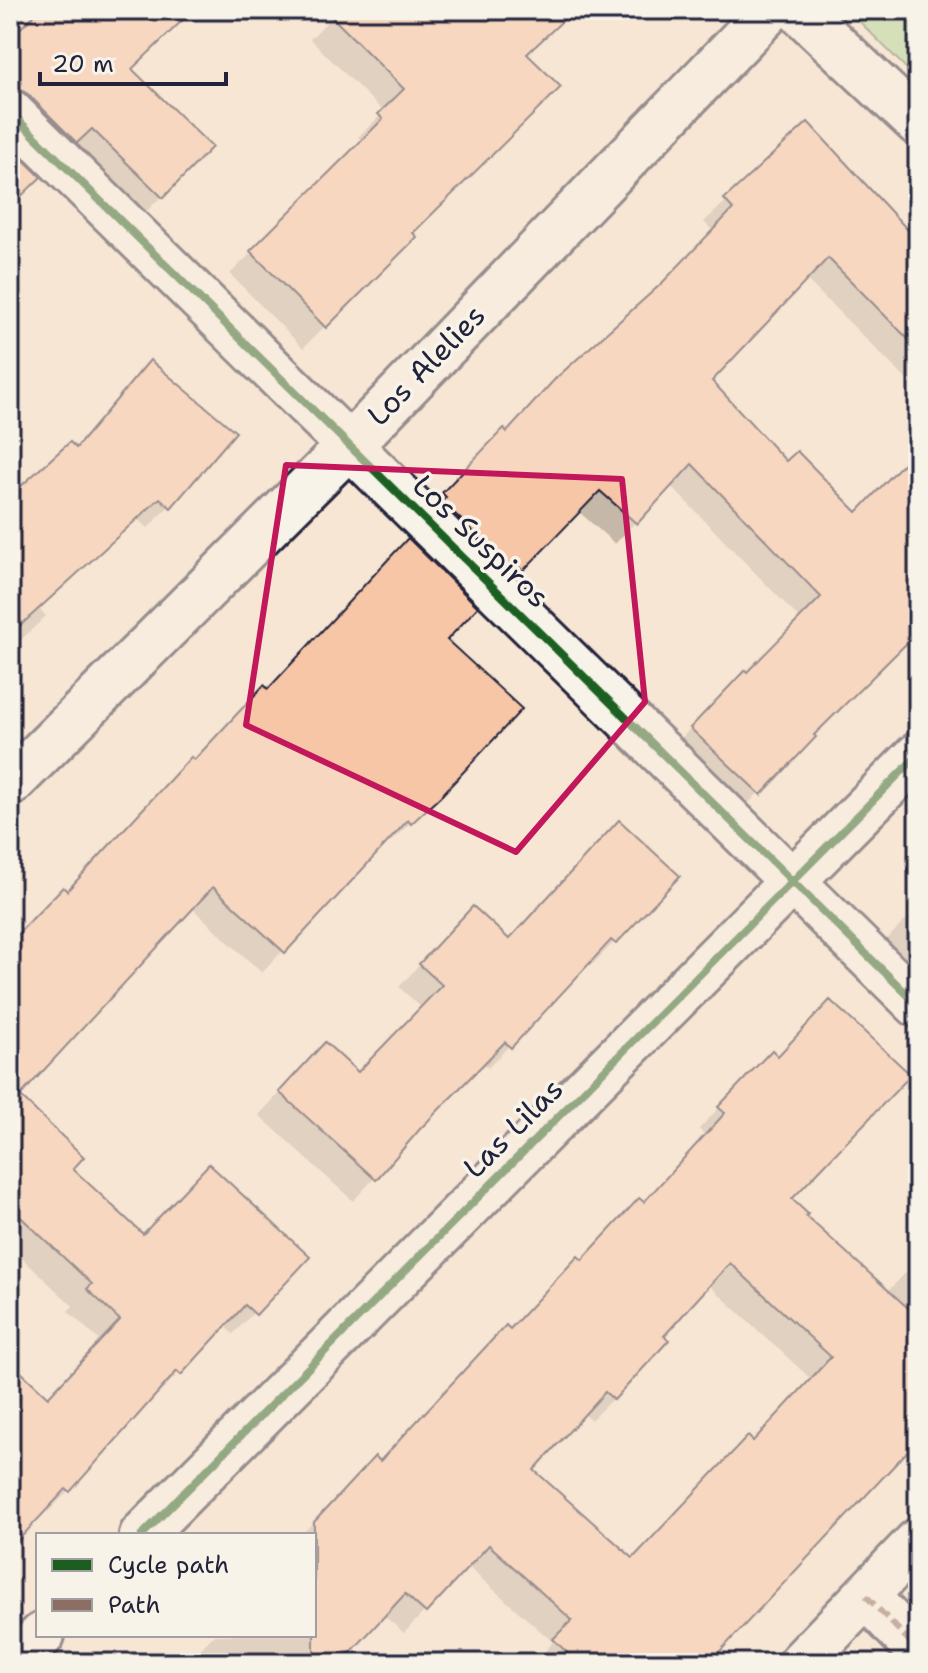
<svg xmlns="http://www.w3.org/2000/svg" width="928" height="1673" viewBox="0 0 928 1673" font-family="'Shantell Sans',sans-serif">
	<rect width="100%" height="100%" fill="#f7e6d4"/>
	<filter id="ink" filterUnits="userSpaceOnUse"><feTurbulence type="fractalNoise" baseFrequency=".0125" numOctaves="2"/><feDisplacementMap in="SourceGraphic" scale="16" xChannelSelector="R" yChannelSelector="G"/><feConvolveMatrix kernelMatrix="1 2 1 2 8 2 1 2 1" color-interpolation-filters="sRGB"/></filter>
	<g filter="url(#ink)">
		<polygon fill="#aeda98" stroke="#687e6a" stroke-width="2" points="848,10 918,10 918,80"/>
		<g fill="#0003" fill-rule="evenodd">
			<polygon points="42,10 185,10 129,69 210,147 140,218 10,120 10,41"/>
			<polygon points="339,10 573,10 525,55 410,233 414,237 303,348 230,274 363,142 358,137 384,112 310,39"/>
			<polygon points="808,124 909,234 916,228 918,230 918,391 806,279 709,381 786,464 856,515 918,450 918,628 811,735 738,815 670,750 723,694 747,675 801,620 670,485 615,544 578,511 500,591 422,516 483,452 506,433 655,292 713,231 704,222"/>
			<polygon points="150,362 169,506 148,528 137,519 39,608 46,616 10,650 10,499 74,449"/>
			<polygon points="444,640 418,816 389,843 386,840 262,973 192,908 17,1096 70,1169 143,1236 307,1257 233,1334 224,1325 158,1395 156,1392 68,1491 48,1512 45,1509 10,1546 10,1365 47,1399 101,1342 68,1311 73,1306 10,1247 10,944 66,893 194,762 267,691"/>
			<polygon points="677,876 593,964 589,961 488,1068 482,1063 353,1201 259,1115 304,1066 357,1074 422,1008 399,987 452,930 509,941"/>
			<polygon points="918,908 918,995 874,952"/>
			<path d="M751,1074L789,1199L803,1216L887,1292L918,1260V1437L705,1663H535L553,1642L467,1566L404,1633L383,1615L339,1663H187L214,1635H314V1535H301L354,1480L380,1463L509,1331L643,1204L706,1136L699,1129ZM708,1284L811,1379L752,1443L632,1560L531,1470L583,1413L591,1420L612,1399L666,1340L661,1336Z"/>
		</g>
		<g fill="#f7c6a7" stroke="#22223b" stroke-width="2" fill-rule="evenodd">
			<polygon points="40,10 193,10 132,69 212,147 163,198 92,129 77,143 28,94 17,88 10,88 10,38"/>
			<polygon points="325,10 574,10 527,54 561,87 413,233 417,237 326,328 250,251 383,119 378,114 404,89"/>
			<polygon points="808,122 918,241 918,349 828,258 712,381 786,461 797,451 857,512 918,448 918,632 814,735 816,737 761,795 690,728 745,670 747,672 821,597 692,464 637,524 600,491 523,571 516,565 512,570 442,501 446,497 442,493 504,428 507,432 555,379 661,284 733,209 724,199"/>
			<polygon points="10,147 41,177 10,207"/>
			<polygon points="150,360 236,432 171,508 160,498 10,635 10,496 70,442 76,448"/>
			<polygon points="408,538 478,607 447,640 522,709 442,795 411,824 408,820 285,953 213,887 20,1096 84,1157 73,1169 143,1234 209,1164 310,1257 256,1315 245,1305 181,1375 177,1371 70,1492 66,1489 10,1549 10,1362 48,1397 120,1320 87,1289 92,1284 10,1207 10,942 63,887 67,891 191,757 194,760 264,685 268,689"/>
			<polygon points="619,820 680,876 616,944 611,940 511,1048 505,1042 420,1129 376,1180 279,1092 325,1042 358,1072 442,985 419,964 473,906 509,939"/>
			<path d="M830,1000L911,1075L792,1199L808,1214L806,1216L918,1317V1440L709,1663H578L553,1639L572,1620L489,1545L426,1613L405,1594L341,1663H314V1522L375,1456L380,1461L506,1325L510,1329L578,1256L582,1260L639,1198L644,1202L725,1113L718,1107L772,1050L778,1056ZM730,1263L831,1357L753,1441L748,1436L633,1558L534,1470L605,1392L614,1400L669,1340L664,1336Z"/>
		</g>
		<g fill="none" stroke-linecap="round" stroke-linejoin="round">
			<defs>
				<g id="street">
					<polyline points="798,10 918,123"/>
					<polyline points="10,112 918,1005"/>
					<polyline points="10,784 349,446 770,10"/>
					<polyline points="142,1535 918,755"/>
					<polyline points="866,1596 918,1650"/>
					<polyline points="14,1663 42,1635"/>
					<polyline points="801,1663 918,1541"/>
				</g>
			</defs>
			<use href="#street" stroke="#22223b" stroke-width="50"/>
			<use href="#street" stroke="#f7f3e8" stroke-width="44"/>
			<polyline stroke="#8d6e63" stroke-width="6" stroke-dasharray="12 6" stroke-linecap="butt" points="866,1596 918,1650"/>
			<defs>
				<g id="cycleway">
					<polyline points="10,112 918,1005"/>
					<polyline points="142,1535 918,755"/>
				</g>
			</defs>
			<use href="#cycleway" stroke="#f7f3e8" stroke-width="13"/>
			<use href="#cycleway" stroke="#1b5e20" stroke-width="8"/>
		</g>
	</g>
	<path d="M0 0H928V1673H0ZM286,465L622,479L645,702L516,852L246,725Z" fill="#f7e6d4" fill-opacity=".55" fill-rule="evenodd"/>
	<path fill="none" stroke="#c2185b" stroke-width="6" stroke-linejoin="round" d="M286,465L622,479L645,702L516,852L246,725Z"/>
	<g text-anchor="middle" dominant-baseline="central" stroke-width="7" stroke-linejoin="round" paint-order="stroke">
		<g font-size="30" fill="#22223b" stroke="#f7f3e8">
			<text transform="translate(426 365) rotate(-46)">Los Alelies</text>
			<text transform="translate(481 541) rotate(44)">Los Suspiros</text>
			<text transform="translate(513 1128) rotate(-45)">Las Lilas</text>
		</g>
	</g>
	<rect width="928" height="1673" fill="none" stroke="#f7f3e8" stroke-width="40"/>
	<rect x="20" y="20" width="888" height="1633" fill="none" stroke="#22223b" stroke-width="3" filter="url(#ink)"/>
	<rect x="36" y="1533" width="280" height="104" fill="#f7f3e8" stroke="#a29fa3" stroke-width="2"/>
	<rect x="52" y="1559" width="40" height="12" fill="#1b5e20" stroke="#a29fa3" stroke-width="2"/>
	<text x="108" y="1573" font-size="24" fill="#22223b">Cycle path</text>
	<rect x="52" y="1599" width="40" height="12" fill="#8d6e63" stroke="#a29fa3" stroke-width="2"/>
	<text x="108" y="1613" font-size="24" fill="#22223b">Path</text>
	<path d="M40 72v12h186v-12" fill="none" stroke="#22223b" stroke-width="4"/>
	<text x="52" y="72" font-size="24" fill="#22223b" stroke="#f7f3e8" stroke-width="6" paint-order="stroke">20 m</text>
</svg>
